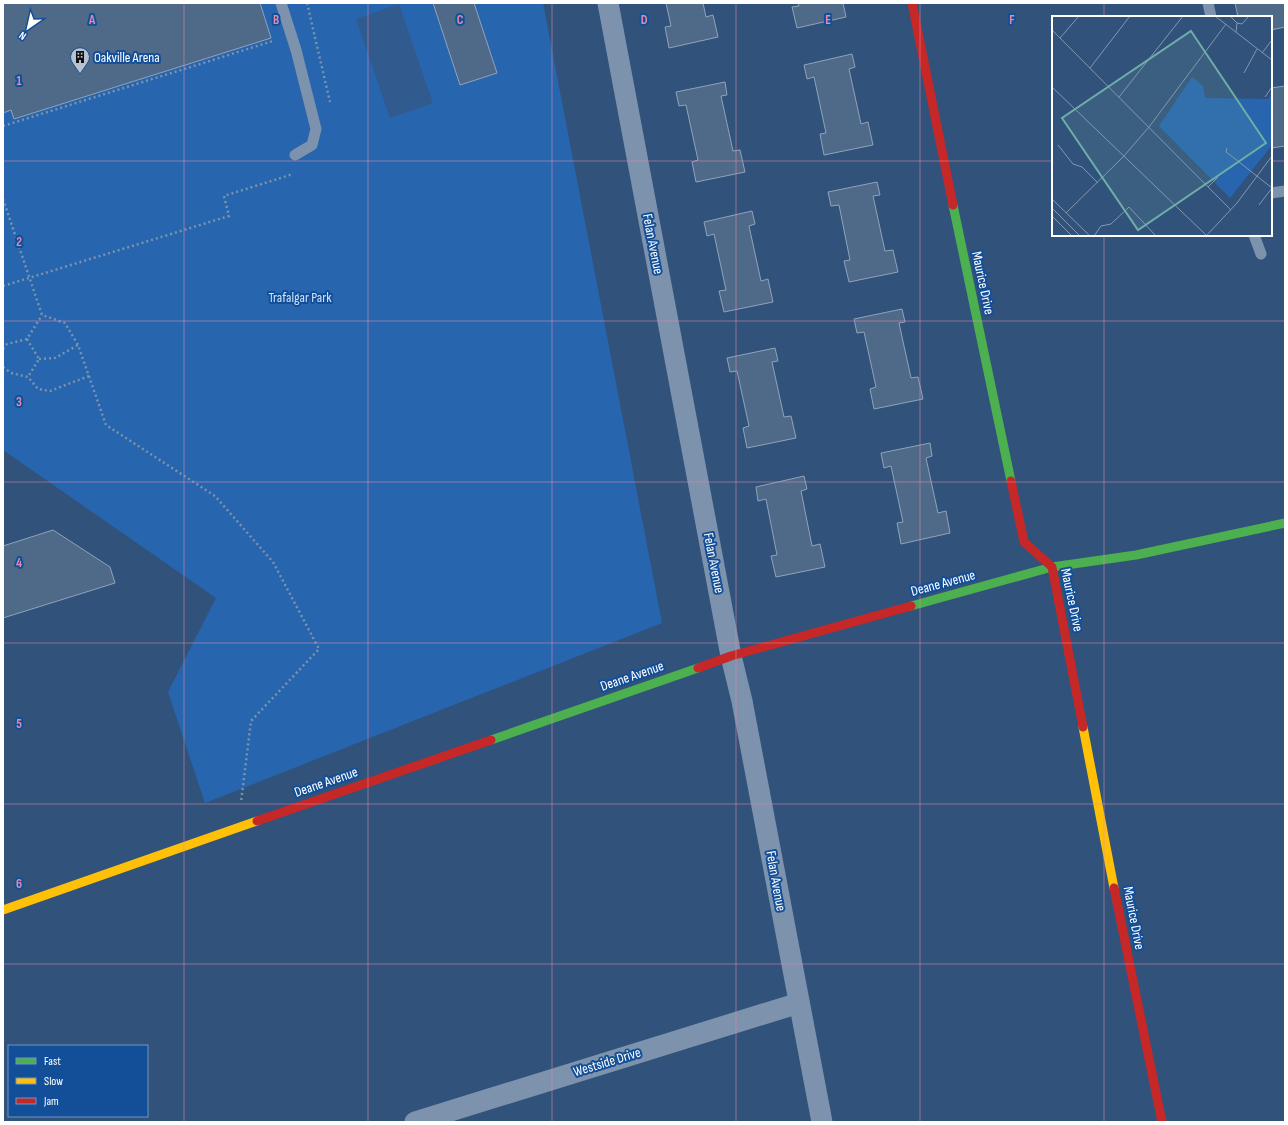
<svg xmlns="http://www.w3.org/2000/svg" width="1288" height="1125" viewBox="0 0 1288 1125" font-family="'Sofia Sans Condensed',sans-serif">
	<rect width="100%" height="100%" fill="#31527a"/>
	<polygon fill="#2766ae" points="3,3 543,3 662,623 205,803 168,692 216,598 3,450"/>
	<polygon fill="#315b8f" points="399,4 433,103 390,118 356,19"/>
	<g fill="#4f6989" stroke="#90a3ba">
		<polygon points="3,3 260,3 271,38 14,119 11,110 3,113"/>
		<polygon points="433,3 474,3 497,73 460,85"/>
		<polygon points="666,3 703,3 706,17 713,15 718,37 669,48 665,27 671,26"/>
		<polygon points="798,3 843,3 846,17 797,28 792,7 799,6"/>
		<polygon points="1235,3 1285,3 1285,27 1271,30 1271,17 1238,17"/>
		<polygon points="852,54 855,67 849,69 861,124 868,122 873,145 824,155 820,134 826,133 814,77 807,79 804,65"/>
		<polygon points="725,82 727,95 721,96 733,151 740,150 745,172 696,182 692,162 698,160 686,105 679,106 676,92"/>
		<polygon points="1285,86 1285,146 1271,148 1271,88"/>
		<polygon points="877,182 880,195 873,196 885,251 893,250 898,272 849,282 844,261 850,260 839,205 831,206 828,192"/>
		<polygon points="752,211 755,224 749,226 761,281 768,279 773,302 724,312 719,291 726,290 714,234 707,236 704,222"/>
		<polygon points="902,309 905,322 899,323 911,378 918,377 923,399 874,409 870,389 876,387 864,332 857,333 854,319"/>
		<polygon points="775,348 778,361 772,362 784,417 791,416 796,438 747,448 743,428 749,426 737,371 730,372 727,358"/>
		<polygon points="930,443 932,456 926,458 938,513 946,511 950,533 901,544 897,523 903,522 891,466 884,468 881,453"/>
		<polygon points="804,476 807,489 801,491 812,546 820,544 825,567 776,577 771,556 777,555 766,499 758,501 756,487"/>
		<polygon points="53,530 110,567 115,583 3,618 3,546"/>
	</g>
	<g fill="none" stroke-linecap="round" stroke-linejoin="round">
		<g stroke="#7c92ad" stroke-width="2.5" stroke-dasharray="2 3" stroke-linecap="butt">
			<polyline points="307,3 330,102"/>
			<polyline points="3,126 273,41"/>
			<polyline points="3,199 42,315 65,323 78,345 106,425 215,496 273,562 319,649 251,721 241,802"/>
			<polyline points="3,286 229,216 224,196 293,174"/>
			<polyline points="27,339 39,359 28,377"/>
			<polyline points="3,349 7,344 27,339 42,315"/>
			<polyline points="39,359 55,358 78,345"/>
			<polyline points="3,367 11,373 28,377 38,389 50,391 89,376"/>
		</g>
		<g stroke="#7c92ad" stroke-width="11">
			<polyline points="281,3 296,50 316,129 312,145 295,155"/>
			<polyline points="1208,3 1211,17"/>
			<polyline points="1271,193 1285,191"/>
			<polyline points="1254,235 1261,254"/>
		</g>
		<g stroke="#7c92ad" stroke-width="21">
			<polyline points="608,3 731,656 742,701 822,1122"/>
			<polyline points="415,1122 799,1003"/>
		</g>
		<g stroke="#4caf50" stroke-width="9">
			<polyline points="953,205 1011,481"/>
			<polyline points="911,606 1052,567 1136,555 1285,523"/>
			<polyline points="491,740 698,668"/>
		</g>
		<g stroke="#ffc107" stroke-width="9">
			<polyline points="1083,727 1114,888"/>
			<polyline points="3,910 257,821"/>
		</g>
		<g stroke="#c62828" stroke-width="9">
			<polyline points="912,3 953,205"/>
			<polyline points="1011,481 1024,542 1052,567 1083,727"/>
			<polyline points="698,668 731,656 911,606"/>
			<polyline points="257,821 491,740"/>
			<polyline points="1114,888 1162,1122"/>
		</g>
	</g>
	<path fill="none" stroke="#e08cad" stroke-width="1" stroke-opacity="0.55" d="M184,3V1122M368,3V1122M552,3V1122M736,3V1122M920,3V1122M1104,3V17M3,161H1053M1271,161H1285M1104,235V1122M3,321H1285M3,482H1285M3,643H1285M3,804H1285M3,964H1285"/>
	<defs>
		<symbol id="building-pin" viewBox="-11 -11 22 30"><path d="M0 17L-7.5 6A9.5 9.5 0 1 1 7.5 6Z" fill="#b7c2d0" stroke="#134f98"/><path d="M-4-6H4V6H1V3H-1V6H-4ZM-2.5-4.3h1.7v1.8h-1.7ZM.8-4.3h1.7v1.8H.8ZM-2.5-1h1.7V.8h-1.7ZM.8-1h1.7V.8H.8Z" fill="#111"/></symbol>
	</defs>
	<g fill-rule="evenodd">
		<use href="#building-pin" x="69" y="46" width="22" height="30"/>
	</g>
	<g text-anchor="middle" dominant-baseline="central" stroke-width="4" stroke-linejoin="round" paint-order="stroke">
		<g font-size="14" fill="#fff" stroke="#134f98" text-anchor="start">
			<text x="94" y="57">Oakville Arena</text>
		</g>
		<g font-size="14" fill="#fff" stroke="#134f98">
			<text transform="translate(653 244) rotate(79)">Felan Avenue</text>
			<text transform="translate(983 283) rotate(78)">Maurice Drive</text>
			<text transform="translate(714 563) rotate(79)">Felan Avenue</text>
			<text transform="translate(943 583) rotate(-15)">Deane Avenue</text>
			<text transform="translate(1072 600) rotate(78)">Maurice Drive</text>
			<text transform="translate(632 676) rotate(-19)">Deane Avenue</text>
			<text transform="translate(326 782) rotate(-19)">Deane Avenue</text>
			<text transform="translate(776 881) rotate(80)">Felan Avenue</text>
			<text transform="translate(1134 918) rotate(79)">Maurice Drive</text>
			<text transform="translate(607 1062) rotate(-17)">Westside Drive</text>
		</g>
		<g font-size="14" fill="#cee4fd" stroke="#134f98">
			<text x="300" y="297">Trafalgar Park</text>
		</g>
	</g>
	<g transform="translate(1052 16)">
		<rect width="220" height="220" fill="#31527a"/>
		<path d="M140,61L151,70L153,82L216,83L220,79V129L178,182L107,110Z" fill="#2766ae"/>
		<path fill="none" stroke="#8397af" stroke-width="1" d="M163,0L220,44M178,0L185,7L184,16M185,7L190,8L197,0M0,14L179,194M8,22L27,0M210,37L220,24M38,52L78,0M192,57L205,33M0,71L155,220M67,81L131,0M213,81L220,71M6,129L21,148L30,151L46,167M175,132L174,136L182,142L220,172M156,171L166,161M0,183L38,220M207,189L220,172M0,192L28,220M14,197L71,141L97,111L174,8M0,200L20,220M42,220L49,210L59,208L77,191L104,220M154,220L185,187L220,140"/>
		<path fill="#6fada8" fill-opacity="0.15" stroke="#6fada8" stroke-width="2" d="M139,15L214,127L86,214L10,102Z"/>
		<rect width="220" height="220" fill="none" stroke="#fff" stroke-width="2"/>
	</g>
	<g font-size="13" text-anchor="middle" font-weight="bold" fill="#e08cad" stroke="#134f98" stroke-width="4" stroke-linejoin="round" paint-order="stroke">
		<text x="92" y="24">A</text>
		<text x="276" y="24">B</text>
		<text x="460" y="24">C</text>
		<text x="644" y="24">D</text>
		<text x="828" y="24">E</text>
		<text x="1012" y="24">F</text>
		<text x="19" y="85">1</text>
		<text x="19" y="246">2</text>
		<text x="19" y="406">3</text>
		<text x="19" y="567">4</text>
		<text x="19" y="728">5</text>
		<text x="19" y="888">6</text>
	</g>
	<rect width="1288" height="1125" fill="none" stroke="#ffffff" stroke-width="8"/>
	<rect x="8" y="1045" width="140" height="72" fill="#134f98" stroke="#7195c1"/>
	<rect x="16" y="1058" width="20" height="6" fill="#4caf50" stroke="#7195c1"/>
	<text x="44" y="1065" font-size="12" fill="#ffffff">Fast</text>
	<rect x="16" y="1078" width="20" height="6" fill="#ffc107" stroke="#7195c1"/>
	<text x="44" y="1085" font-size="12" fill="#ffffff">Slow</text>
	<rect x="16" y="1098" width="20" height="6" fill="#c62828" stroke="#7195c1"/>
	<text x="44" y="1105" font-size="12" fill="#ffffff">Jam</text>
	<g transform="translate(28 28) rotate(214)" stroke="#134f98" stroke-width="3" paint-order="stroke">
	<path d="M0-3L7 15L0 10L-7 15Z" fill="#ffffff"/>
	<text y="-6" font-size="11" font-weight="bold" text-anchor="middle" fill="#ffffff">N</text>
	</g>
</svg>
